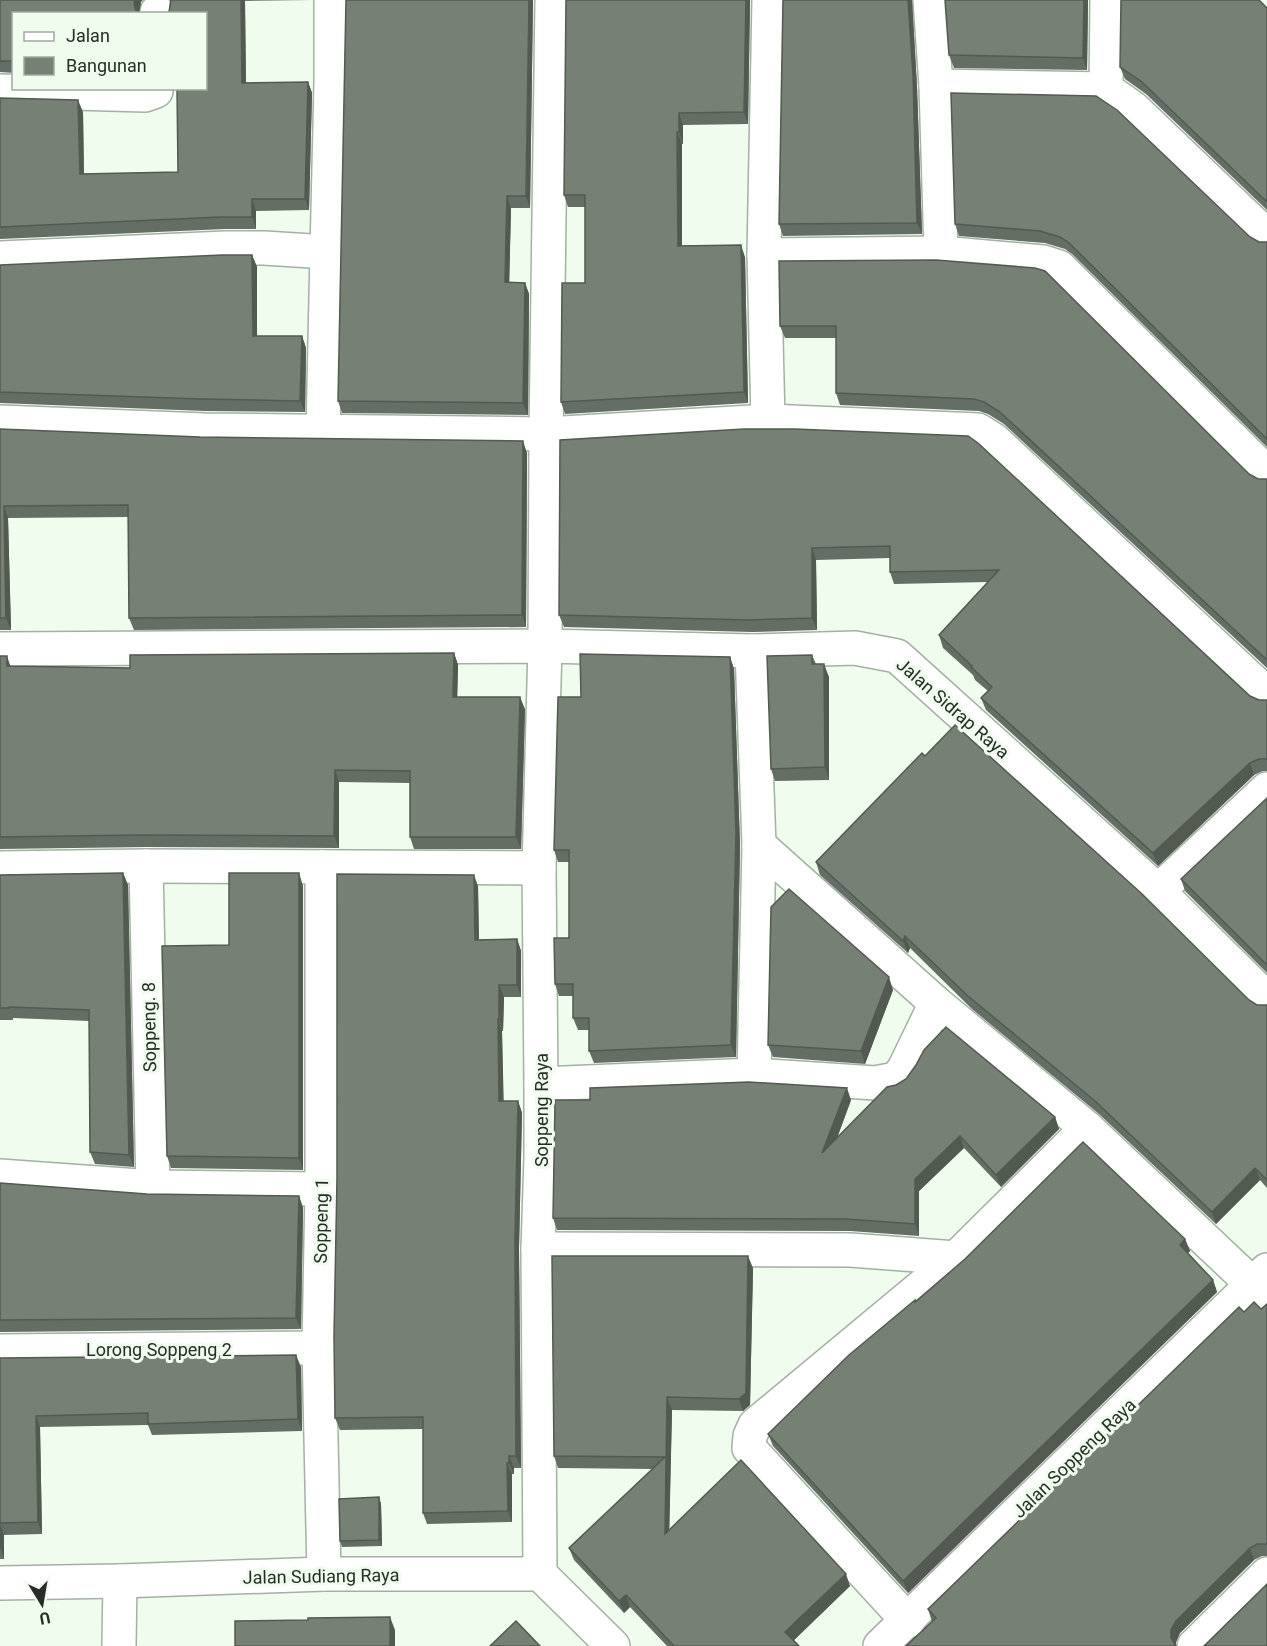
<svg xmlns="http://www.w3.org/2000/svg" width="1267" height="1646" viewBox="0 0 1267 1646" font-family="Roboto,sans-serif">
	<rect width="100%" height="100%" fill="#f0fcee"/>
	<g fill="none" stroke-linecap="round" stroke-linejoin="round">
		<defs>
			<g id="minor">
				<polyline points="930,0 936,86 941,253"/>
				<polyline points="157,12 157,14"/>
				<polyline points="936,86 1106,89 1133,108 1267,236"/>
				<polyline points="1106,89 1107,0"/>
				<polyline points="0,91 145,95 156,91 156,88"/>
				<polyline points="764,255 941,253 1043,262 1059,267 1267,473"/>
				<polyline points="0,258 226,248 264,248 327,252 331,83 331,0"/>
				<polyline points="768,421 764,255 769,0"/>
				<polyline points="0,422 205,430 546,434 768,421 978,430 994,440 1267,694"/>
				<polyline points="323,431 327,252"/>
				<polyline points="0,649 545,646 752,651 855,648 897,656 1158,891 1267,999"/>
				<polyline points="759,845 936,1003 1087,1128"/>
				<polyline points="146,866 153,1187"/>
				<polyline points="322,867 322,1189 319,1348 324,1574"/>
				<polyline points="0,868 146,866 539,868"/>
				<polyline points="1158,891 1267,789"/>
				<polyline points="754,1075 875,1083 896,1079 904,1069 936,1003"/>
				<polyline points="541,1084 754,1075 759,845 752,651"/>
				<polyline points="0,1176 153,1187 322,1189"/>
				<polyline points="538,1249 850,1250 956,1258 1087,1128 1267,1298"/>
				<polyline points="0,1351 319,1348"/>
				<polyline points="540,1574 538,1249 541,1157 541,1084 539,868 545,646 546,434 552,0"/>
				<polyline points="0,1583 120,1581 324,1574 540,1574 613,1646"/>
				<polyline points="908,1621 749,1448 750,1436 755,1425 956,1258"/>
				<polyline points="119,1646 120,1581"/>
				<polyline points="880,1646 1267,1270"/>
				<polyline points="1194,1646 1267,1574"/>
			</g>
		</defs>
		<use href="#minor" stroke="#a4b0a3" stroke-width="36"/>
		<use href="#minor" stroke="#fff" stroke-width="33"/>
	</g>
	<g fill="#656e64">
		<polygon points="0,0 141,2 139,14 14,14 14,73 0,72"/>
		<polygon points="170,0 312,0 245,1 246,83 308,82 312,93 309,210 256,211 256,229 225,229 0,239 0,98 83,112 84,174 178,172 206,88 169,12"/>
		<polygon points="346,0 533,0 530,208 511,208 509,282 525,283 529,294 528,415 342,413 338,401"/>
		<polygon points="566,0 750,0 748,124 683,125 683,144 682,144 682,246 745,257 748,403 565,414 561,402 585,283 585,207 568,207 564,195"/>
		<polygon points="783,0 912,0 917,87 922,234 783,236 779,224"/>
		<polygon points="945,0 1088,0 1087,70 954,68 949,55"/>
		<polygon points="1267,8 1267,210 1146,94 1125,79 1120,67"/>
		<polygon points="955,224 1250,237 1259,242 1267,242 1267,447 1072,254 1065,249 1045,243 959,236"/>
		<polygon points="252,255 257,267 257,336 302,336 306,348 305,412 205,411 0,403 0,265"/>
		<polygon points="779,261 1258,479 1267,479 1267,668 1004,424 988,414 979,411 840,405 836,393 836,338 785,338 780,326"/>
		<polygon points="0,429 527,453 526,627 134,630 129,618 128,517 8,518 11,630 0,630"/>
		<polygon points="744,429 1250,696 1259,700 1267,700 1267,771 1263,771 1254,775 1158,866 986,710 981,698 988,691 975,680 973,675 943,648 939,635 988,582 894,584 890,572 890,558 816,560 817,630 752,632 564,627 559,615"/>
		<polygon points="454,653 458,665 457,697 525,709 521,849 414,849 410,837 410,783 339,782 339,848 146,847 0,849 0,656 11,666 130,668"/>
		<polygon points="812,655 816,664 829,677 829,780 775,781 771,769"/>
		<polygon points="730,657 734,669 740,845 736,1057 594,1063 589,1051 589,1030 578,1030 573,1018 573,996 559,996 555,984 569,935 569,862 558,862 554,850 581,697"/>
		<polygon points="1267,798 1267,973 1185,891 1181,879"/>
		<polygon points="816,862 1249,1000 1257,1005 1267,1005 1267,1188 1260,1180 1216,1224 1099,1114 972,1009 910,948 908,953 820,875"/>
		<polygon points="123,873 128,885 134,1167 95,1164 90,1152 89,1021 13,1018 13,1020 0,1020 0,875"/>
		<polygon points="303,886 303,1170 171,1168 167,1156 229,945"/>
		<polygon points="478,886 479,940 517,939 521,951 521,997 504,997 503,1031 502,1031 503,1101 518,1101 522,1113 519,1248 521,1468 514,1468 514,1474 512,1474 512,1522 427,1524 423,1513 423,1429 340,1430 335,1418"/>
		<polygon points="893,990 865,1064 773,1057 768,1045"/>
		<polygon points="851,1100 837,1138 1055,1117 1059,1129 1001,1187 964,1148 919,1191 919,1236 850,1231 557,1230 553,1218"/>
		<polygon points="0,1183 147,1194 299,1196 303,1208 301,1329 0,1332"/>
		<polygon points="1185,1239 1190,1251 1188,1253 1213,1280 1217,1292 908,1593 773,1446 768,1434 916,1302"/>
		<polygon points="753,1268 750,1405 743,1411 672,1410 669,1529 850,1586 794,1640 799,1646 667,1646 630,1607 624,1613 574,1560 569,1548 652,1469 558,1468 554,1456"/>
		<polygon points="1267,1304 1267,1556 1262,1556 1254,1560 1180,1633 1176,1642 1176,1646 932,1622 928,1609 1244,1312 1261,1309"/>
		<polygon points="0,1358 301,1367 302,1431 152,1435 148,1425 40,1427 42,1534 4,1535 4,1559 0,1559"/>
		<polygon points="379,1497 381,1504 382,1546 342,1547 340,1541"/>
	</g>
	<g fill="#535a51">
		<polygon points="135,0 143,0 141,2 139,14 137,14 134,3"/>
		<polygon points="241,0 244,0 245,1 246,95 242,83"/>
		<polygon points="529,0 533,0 530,208 526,196"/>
		<polygon points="746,0 750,0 748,124 744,112"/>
		<polygon points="908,0 912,0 917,87 922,234 917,223"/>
		<polygon points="1084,0 1088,0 1087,70 1083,58"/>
		<polygon points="308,82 312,93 309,210 305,199"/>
		<polygon points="78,100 83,112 84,186 80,174"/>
		<polygon points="679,113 683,125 683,144 679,132"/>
		<polygon points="677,132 682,144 682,258 678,246"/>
		<polygon points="507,196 511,208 509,294 505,282"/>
		<polygon points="252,199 256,211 256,229 252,217"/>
		<polygon points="741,245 745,257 748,403 744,392"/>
		<polygon points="252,255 257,267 257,348 253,336"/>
		<polygon points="525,283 529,294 528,415 523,403"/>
		<polygon points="302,336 306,348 305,412 300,401"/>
		<polygon points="523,441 527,453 526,627 522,615"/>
		<polygon points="4,506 8,518 11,630 6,618"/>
		<polygon points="812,548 816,560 817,630 812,618"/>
		<polygon points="454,653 458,665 457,709 453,697"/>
		<polygon points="7,656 11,668 7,666"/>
		<polygon points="730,657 734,669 740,845 736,1057 731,1045"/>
		<polygon points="824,664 829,677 829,780 825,767"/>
		<polygon points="520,697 525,709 521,849 516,837"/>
		<polygon points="1250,763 1254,775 1158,866 1153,853"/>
		<polygon points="335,770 339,782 339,848 334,836"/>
		<polygon points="123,873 128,885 134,1167 129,1155"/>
		<polygon points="299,873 303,886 303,1170 299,1158"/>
		<polygon points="474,875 478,886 479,952 475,940"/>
		<polygon points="905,936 910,948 908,953 903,941"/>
		<polygon points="517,939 521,951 521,997 517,985"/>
		<polygon points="889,977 893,990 865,1064 861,1051"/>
		<polygon points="499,985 504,997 503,1031 499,1019"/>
		<polygon points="498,1019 502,1031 504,1113 499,1101"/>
		<polygon points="847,1088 851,1100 827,1165 822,1153"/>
		<polygon points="518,1101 522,1113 519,1248 521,1468 516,1456 515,1237"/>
		<polygon points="1055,1117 1059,1129 1001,1187 996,1175"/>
		<polygon points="960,1136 964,1148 919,1191 919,1236 915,1224 915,1179"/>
		<polygon points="1255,1168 1260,1180 1216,1224 1212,1212"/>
		<polygon points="299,1196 303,1208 301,1329 296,1318"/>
		<polygon points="1185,1239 1190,1251 1184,1257 1180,1245"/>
		<polygon points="748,1256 753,1268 750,1405 743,1411 739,1399"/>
		<polygon points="1213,1280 1217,1292 908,1593 903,1581"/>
		<polygon points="296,1355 301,1367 302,1431 298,1419"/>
		<polygon points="667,1397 672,1410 669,1546 665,1534"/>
		<polygon points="36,1416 40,1427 42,1534 38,1522"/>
		<polygon points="509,1456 514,1468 514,1474 509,1463"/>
		<polygon points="507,1463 512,1474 512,1522 508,1511"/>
		<polygon points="379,1497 381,1504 382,1546 379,1540"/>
		<polygon points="0,1524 4,1535 4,1559 0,1547"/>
		<polygon points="1250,1548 1254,1560 1180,1633 1176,1642 1176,1646 1171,1638 1171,1630 1176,1621"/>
		<polygon points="846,1574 850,1586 790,1644 785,1632"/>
		<polygon points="626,1595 630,1607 624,1613 619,1601"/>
		<polygon points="390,1617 395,1630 395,1646 390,1646"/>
	</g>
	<g fill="#768074" stroke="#535a51" stroke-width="1.5">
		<polygon points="0,0 135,0 134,3 136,11 139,14 14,14 14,61 0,61"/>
		<polygon points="171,0 241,0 242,83 308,82 305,199 252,199 252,217 221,217 0,227 0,98 78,100 80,174 178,172 177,88 206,88 206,14 167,14 169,12"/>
		<polygon points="346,0 529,0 526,196 507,196 505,282 525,283 523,403 338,401"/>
		<polygon points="566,0 746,0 744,112 679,113 679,132 677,132 678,246 741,245 744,392 561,402 562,283 585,283 585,195 564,195"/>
		<polygon points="783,0 908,0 913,75 917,223 779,224"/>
		<polygon points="945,0 1084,0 1083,58 949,55"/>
		<polygon points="1121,0 1259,0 1267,8 1267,202 1142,82 1120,67"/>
		<polygon points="951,93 1096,96 1117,110 1250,237 1259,242 1267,242 1267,439 1068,242 1060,237 1040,231 955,224"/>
		<polygon points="222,255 252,255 253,336 302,336 300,401 201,399 0,392 0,265"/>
		<polygon points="936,260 1035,268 1045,271 1249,474 1258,479 1267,479 1267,660 1000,412 984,402 974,399 836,393 836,326 780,326 779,261"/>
		<polygon points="0,429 200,437 523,441 522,615 129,618 128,505 4,506 6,618 0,618"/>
		<polygon points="744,429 795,429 968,436 978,443 1250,696 1259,700 1267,700 1267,759 1259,759 1250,763 1153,853 981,698 992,687 971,667 972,666 939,635 999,570 890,572 890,546 812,548 812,618 748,620 559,615 560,440"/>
		<polygon points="454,653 453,697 520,697 516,837 410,837 410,771 335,770 334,836 141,835 0,837 0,656 7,656 7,666 130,668 130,655"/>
		<polygon points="580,654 730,657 736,833 731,1045 589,1051 589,1018 573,1018 573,984 555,984 554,938 569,938 569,850 554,850 558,697 581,697"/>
		<polygon points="812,655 812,664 824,664 825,767 771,769 767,656"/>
		<polygon points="955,725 1141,893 1249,1000 1257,1005 1267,1005 1267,1180 1255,1168 1212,1212 1095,1101 968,996 905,936 903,941 816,862 922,753 925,756"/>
		<polygon points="1267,798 1267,965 1181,879"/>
		<polygon points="123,873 129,1155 90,1152 89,1010 9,1007 9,1008 0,1008 0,875"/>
		<polygon points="229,873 299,873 299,1158 167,1156 162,946 229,945"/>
		<polygon points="337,874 474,875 475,940 517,939 517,985 499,985 499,1019 498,1019 499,1101 518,1101 515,1237 516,1456 509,1456 509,1463 507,1463 508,1511 423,1513 423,1417 335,1418 334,1336 337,1178"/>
		<polygon points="789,889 889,977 861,1051 768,1045 771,907"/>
		<polygon points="946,1027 1055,1117 996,1175 960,1136 915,1179 915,1224 846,1219 553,1218 555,1100 590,1100 590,1088 749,1082 847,1088 822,1153 887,1087 896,1085 906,1079 916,1065 924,1050"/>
		<polygon points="1083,1142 1185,1239 1180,1245 1213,1280 903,1581 768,1434 849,1355 915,1300 915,1302 965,1259"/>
		<polygon points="0,1183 147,1194 299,1196 296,1318 0,1320"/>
		<polygon points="552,1256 748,1256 746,1393 739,1399 667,1397 665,1534 741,1460 846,1574 785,1632 799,1646 674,1646 626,1595 619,1601 569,1548 665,1457 554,1456"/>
		<polygon points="1254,1302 1261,1309 1267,1304 1267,1544 1257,1544 1250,1548 1176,1621 1171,1630 1171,1638 1176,1646 906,1646 936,1618 928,1609 1239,1307 1244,1312"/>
		<polygon points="296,1355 298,1419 148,1424 148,1413 36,1416 38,1522 0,1523 0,1358"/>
		<polygon points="379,1497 379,1540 340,1541 339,1499"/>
		<polygon points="1267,1584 1267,1646 1204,1646"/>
		<polygon points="390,1617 390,1646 235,1646 235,1621 308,1620 308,1618"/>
		<polygon points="516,1621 540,1646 490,1646"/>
	</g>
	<g text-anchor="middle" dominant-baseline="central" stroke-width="6" stroke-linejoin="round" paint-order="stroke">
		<g font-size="18" fill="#272c27" stroke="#f0fcee">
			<text transform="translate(953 708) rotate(41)">Jalan Sidrap Raya</text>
			<text transform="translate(149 1027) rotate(-91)">Soppeng. 8</text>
			<text transform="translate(541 1110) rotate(-90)">Soppeng Raya</text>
			<text transform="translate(321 1221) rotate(-89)">Soppeng 1</text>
			<text x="159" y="1349">Lorong Soppeng 2</text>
			<text transform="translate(1074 1458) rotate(-44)">Jalan Soppeng Raya</text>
			<text transform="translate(321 1576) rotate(-1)">Jalan Sudiang Raya</text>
		</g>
	</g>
	<rect x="12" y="12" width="195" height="78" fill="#f0fcee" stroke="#a0a99e" stroke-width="1.5"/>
	<rect x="24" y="32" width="30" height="9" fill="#ffffff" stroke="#a0a99e" stroke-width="1.5"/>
	<text x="66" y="42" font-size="18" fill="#272c27">Jalan</text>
	<rect x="24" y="57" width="30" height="18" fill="#768074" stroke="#a0a99e" stroke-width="1.5"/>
	<text x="66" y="72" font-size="18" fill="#272c27">Bangunan</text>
	<g transform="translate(42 1604) rotate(169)" stroke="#f0fcee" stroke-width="4.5" paint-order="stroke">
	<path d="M0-4.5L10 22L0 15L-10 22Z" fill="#272c27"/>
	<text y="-9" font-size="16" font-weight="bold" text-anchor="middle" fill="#272c27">U</text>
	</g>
</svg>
